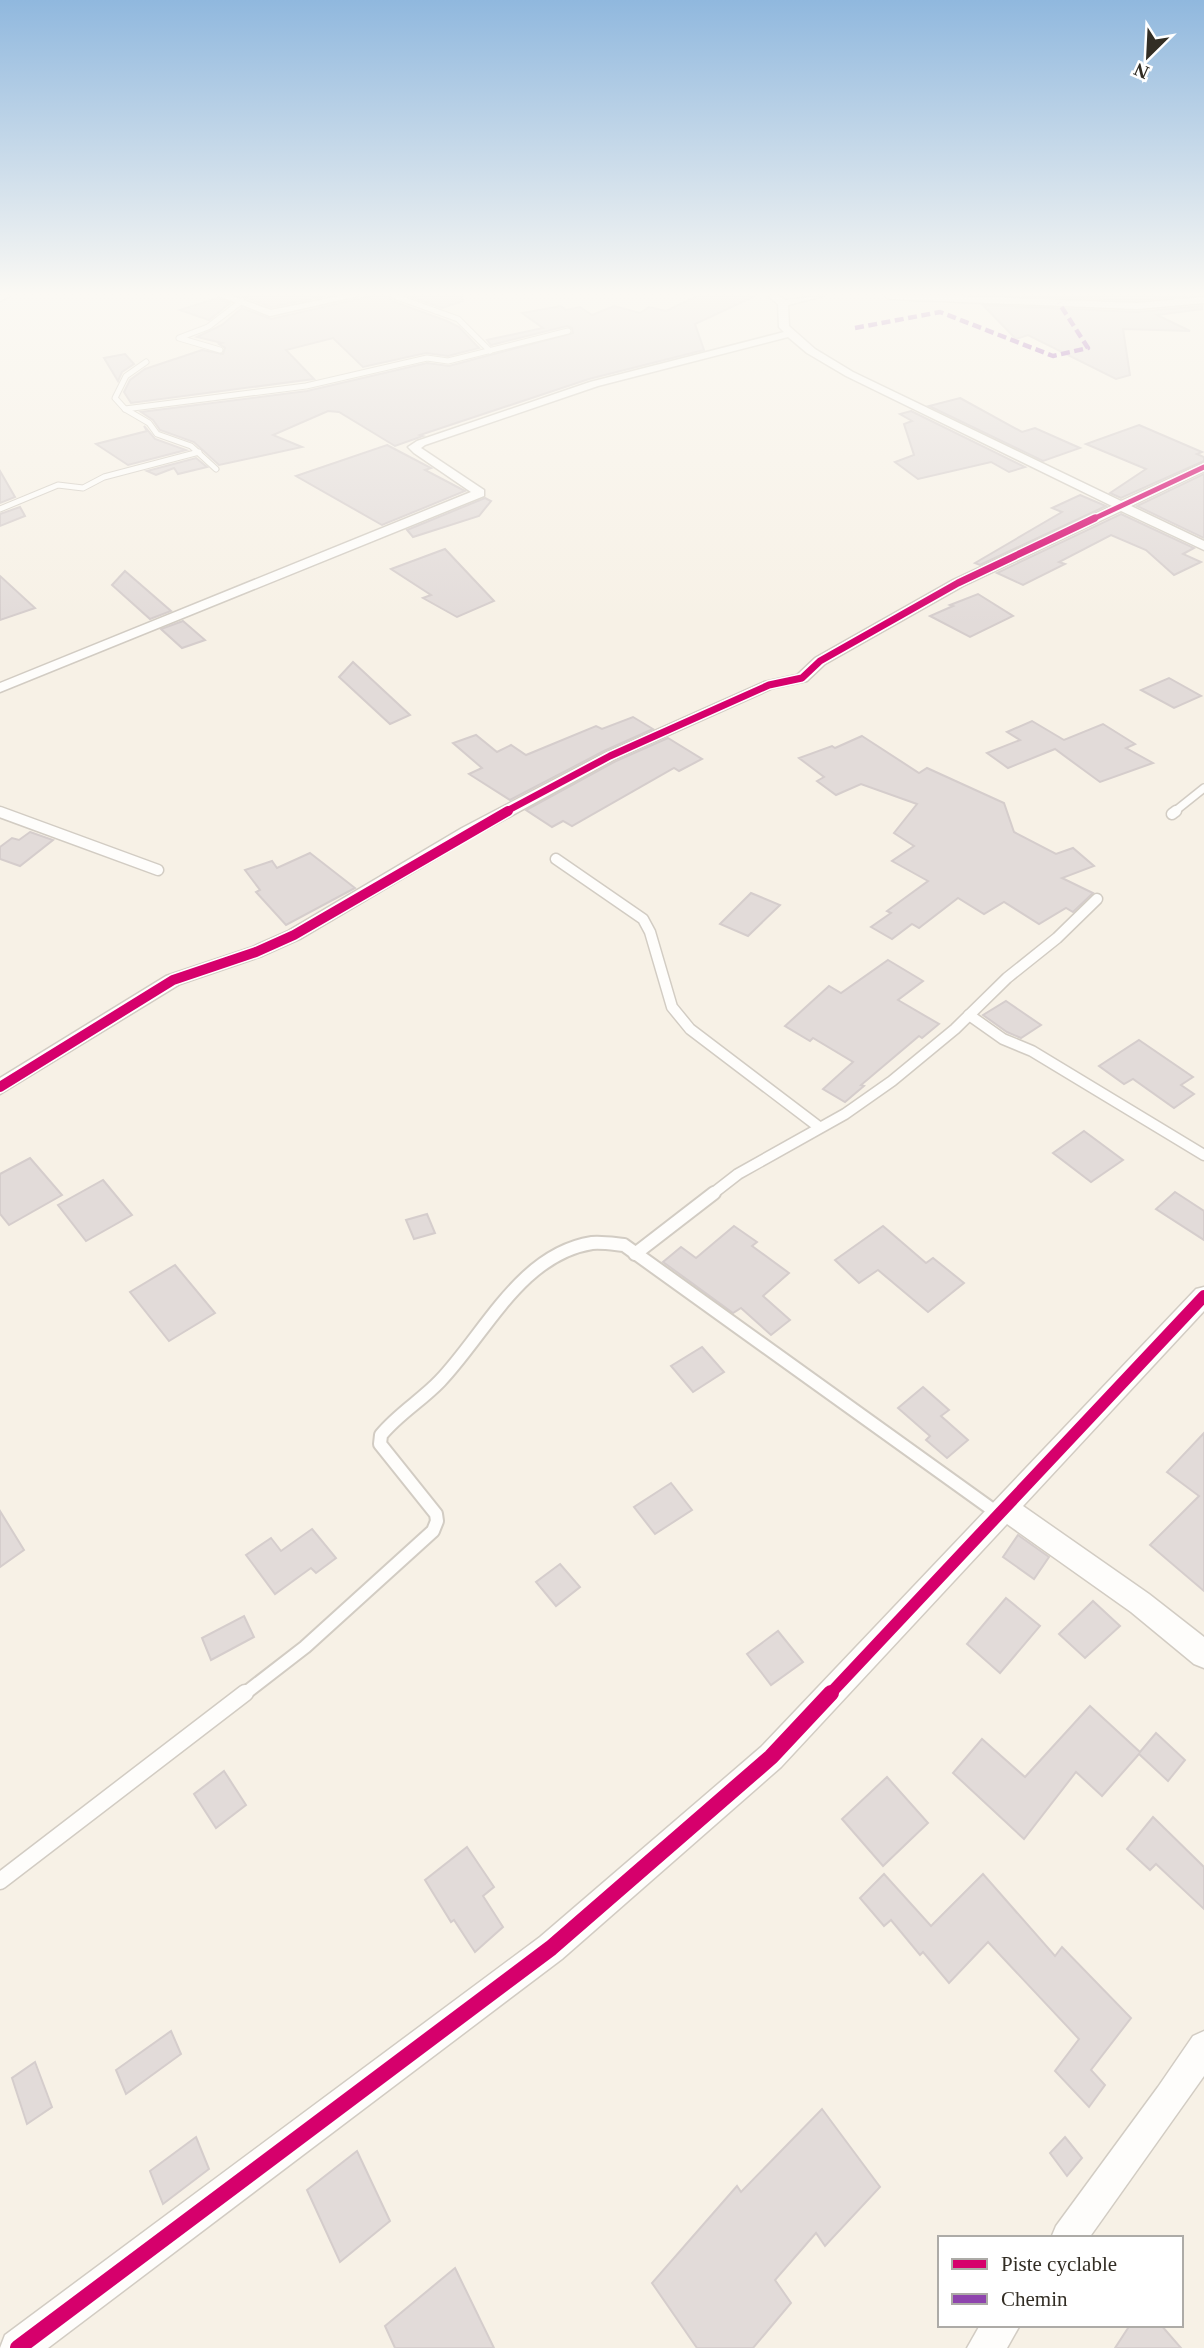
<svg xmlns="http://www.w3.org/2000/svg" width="1204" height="2348" viewBox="0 0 1204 2348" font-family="'Times New Roman',serif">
	<rect width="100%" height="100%" fill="#f7f1e6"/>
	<g fill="#e2dbd9" stroke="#d5cdcc" stroke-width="2">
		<polygon points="242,296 325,296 271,307"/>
		<polygon points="371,296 389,296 392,301 447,321 459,327 479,348 448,356 426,353 363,367 333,338 286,350 314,379 131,403 124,392 130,380 145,369 202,350 223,354 225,348 219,344 222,343 197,337 222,325 242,308 271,319"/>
		<polygon points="409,296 462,296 463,301 442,308"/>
		<polygon points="697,296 755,296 695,324 704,350 589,379 420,435 423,436 395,446 339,412 328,411 273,435 302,447 219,465 194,442 160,430 153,420 141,412 307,391 427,363 449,366 573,333 572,328 567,326 491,345 487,340 543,328 522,313 561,306 566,310 580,307 592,315 614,306 640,313 649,307 666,311"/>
		<polygon points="1021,296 1187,296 1137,300"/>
		<polygon points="217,298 230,303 209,320 180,310"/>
		<polygon points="983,305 1137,312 1202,306 1202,309 1157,315 1190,331 1123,329 1130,375 1116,379 1028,335 1016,339"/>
		<polygon points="125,354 134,364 122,372 118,381 104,358"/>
		<polygon points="960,398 1022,432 1035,428 1080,448 1043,461 929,406"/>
		<polygon points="911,411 1025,467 1009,472 991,462 918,479 895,462 914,455 904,424 912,421 900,414"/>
		<polygon points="1139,425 1202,452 1197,454 1204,457 1204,461 1121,498 1110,493 1146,469 1086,444"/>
		<polygon points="144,426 155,439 186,450 128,465 96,444 147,431"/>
		<polygon points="387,445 431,468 425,470 465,491 382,525 296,476"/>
		<polygon points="196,458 207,467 178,474 174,468 156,475 147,471"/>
		<polygon points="0,471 15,497 0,503"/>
		<polygon points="1204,474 1204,538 1137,506"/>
		<polygon points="1080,495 1106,506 980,565 975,563 1062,512 1052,508"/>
		<polygon points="485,498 491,501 479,516 413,537 407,530"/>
		<polygon points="20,507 25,516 0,526 0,514"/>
		<polygon points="1121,514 1194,548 1183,554 1201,562 1174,575 1146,550 1111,535 1059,562 1065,564 1023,585 997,573"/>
		<polygon points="445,549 494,601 457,617 423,598 431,595 391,569"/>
		<polygon points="125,571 171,611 150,619 112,585"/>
		<polygon points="0,576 35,608 0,620"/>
		<polygon points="978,594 1013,616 970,637 930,616 953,606 950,605"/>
		<polygon points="183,621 205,640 182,648 161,629"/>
		<polygon points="353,662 410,715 390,724 339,677"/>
		<polygon points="1169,678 1201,696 1174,708 1141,690"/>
		<polygon points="633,717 653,729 604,751 510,800 469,774 482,768 453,743 476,735 497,752 511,745 526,755 596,726 602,729"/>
		<polygon points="1032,721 1064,740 1103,724 1135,744 1126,748 1153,763 1100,782 1055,749 1008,768 987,753 1020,740 1007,732"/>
		<polygon points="862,736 919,773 927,768 1004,803 1014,832 1056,854 1073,848 1094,866 1062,878 1093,893 1073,912 1066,908 1039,924 1004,902 984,914 958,898 919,928 912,924 892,939 871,927 891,913 887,911 928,881 892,861 914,846 894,833 917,804 861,784 836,795 817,781 824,777 799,758 832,746 835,748"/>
		<polygon points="668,738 702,759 679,771 674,768 572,826 563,821 552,827 526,810 616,761"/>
		<polygon points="30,832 53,840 20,866 0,859 0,847 12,838 19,840"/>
		<polygon points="310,853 355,888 286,925 256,892 260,890 245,870 272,861 277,868"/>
		<polygon points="751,893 780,905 748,936 720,924"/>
		<polygon points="888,960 923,981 898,1000 939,1024 922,1038 919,1036 861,1085 864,1086 845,1102 823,1089 853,1062 813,1038 810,1041 785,1026 829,986 841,993"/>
		<polygon points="1006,1001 1041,1025 1021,1038 1007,1032 983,1015"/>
		<polygon points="1139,1040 1193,1077 1181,1085 1194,1094 1174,1108 1133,1079 1124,1084 1099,1066"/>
		<polygon points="1084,1131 1123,1160 1091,1182 1053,1153"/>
		<polygon points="30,1158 62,1195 9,1225 0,1214 0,1174"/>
		<polygon points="103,1180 132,1215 86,1241 58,1205"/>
		<polygon points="1175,1192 1204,1211 1204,1240 1156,1209"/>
		<polygon points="427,1214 435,1233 414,1239 406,1220"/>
		<polygon points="734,1226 757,1242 752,1246 789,1273 763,1296 790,1320 771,1335 741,1308 733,1313 663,1262 681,1247 696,1258"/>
		<polygon points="883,1226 926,1263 933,1258 964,1283 928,1312 878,1270 859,1283 835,1260"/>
		<polygon points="175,1265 215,1313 169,1341 130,1292"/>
		<polygon points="702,1347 724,1372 693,1392 671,1366"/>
		<polygon points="923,1387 949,1410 941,1416 968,1440 947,1458 926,1440 930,1436 898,1408"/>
		<polygon points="1204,1433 1204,1591 1150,1545 1199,1496 1167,1472"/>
		<polygon points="671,1483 692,1510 655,1534 634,1507"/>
		<polygon points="0,1511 24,1550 0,1567"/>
		<polygon points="312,1529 336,1558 316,1573 311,1568 275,1594 246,1555 271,1538 281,1551"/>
		<polygon points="1018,1535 1049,1557 1034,1579 1003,1557"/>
		<polygon points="560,1564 580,1587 556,1606 536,1582"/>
		<polygon points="1006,1598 1040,1626 1000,1673 967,1644"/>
		<polygon points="1093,1601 1120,1626 1085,1658 1059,1634"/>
		<polygon points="244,1616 254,1637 211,1660 202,1638"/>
		<polygon points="778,1631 803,1662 771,1685 747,1654"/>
		<polygon points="1090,1706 1140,1752 1156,1733 1185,1760 1168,1781 1139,1754 1102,1796 1076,1772 1024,1839 953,1773 982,1739 1025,1777"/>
		<polygon points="224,1771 246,1805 216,1828 194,1794"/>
		<polygon points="887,1777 928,1823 883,1866 842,1819"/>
		<polygon points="1153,1817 1204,1867 1204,1909 1156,1864 1150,1870 1127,1849"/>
		<polygon points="467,1847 494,1887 483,1896 503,1927 475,1952 454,1920 451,1922 425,1880"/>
		<polygon points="884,1874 931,1926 983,1874 1055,1956 1062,1947 1131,2018 1091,2070 1105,2085 1089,2107 1055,2071 1079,2039 988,1942 949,1983 923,1952 920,1955 891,1920 884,1926 860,1898"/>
		<polygon points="171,2031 181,2054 126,2094 116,2070"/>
		<polygon points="35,2062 52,2107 27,2124 12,2078"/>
		<polygon points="822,2109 880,2187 825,2246 816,2233 775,2280 791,2303 753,2348 697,2348 652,2283 737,2186 741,2192"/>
		<polygon points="196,2137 209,2169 163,2204 150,2171"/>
		<polygon points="1065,2137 1082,2158 1067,2176 1050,2153"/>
		<polygon points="357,2151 390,2221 340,2262 307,2190"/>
		<polygon points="455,2268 494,2348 395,2348 385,2326"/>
		<polygon points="1130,2325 1161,2325 1181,2348 1115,2348"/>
	</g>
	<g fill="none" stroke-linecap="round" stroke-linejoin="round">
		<defs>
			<g id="service-far4">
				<polyline points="394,296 458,319 490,351"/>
				<polyline points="220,350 179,338 208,327 242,301"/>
				<polyline points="146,362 126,376 115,398 125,409 149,423 157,434 191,446 216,469"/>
				<polyline points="125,409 306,386 427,358 448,361 568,331"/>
				<polyline points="0,509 58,485 83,488 104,477 199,452"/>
			</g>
			<polyline id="service-far3" points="1174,812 1204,788"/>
			<g id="service-far2">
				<polyline points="0,812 158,870"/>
				<polyline points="1172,814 1176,811"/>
				<polyline points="556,859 643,919 650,932 672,1007 690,1029 819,1127"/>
				<polyline points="969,1015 1003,1039 1032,1051 1204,1155"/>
				<polyline points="711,1195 738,1174 845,1114 892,1081 955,1029 1007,978 1057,938 1097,899"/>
			</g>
			<g id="service-far1">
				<polyline points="635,1254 714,1193"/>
				<path d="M243,1695L305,1647L433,1531L437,1521L436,1514L380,1444L381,1435C398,1414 422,1400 440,1381C485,1334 521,1254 592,1243C602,1242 614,1244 624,1245L1000,1515"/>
			</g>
			<polyline id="service" points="0,1881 245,1693"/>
			<g id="minor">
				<polygon points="0,296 10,296 0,301"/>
				<polygon points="219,296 232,296 271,310 340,296 358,296 270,316"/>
				<polygon points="768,296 779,296 785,300 823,296 788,305 789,326 815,349 853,372 1121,501 1204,463 1204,471 1131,506 1204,541 1204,550 1121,511 963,586 825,664 807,681 773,688 615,759 474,836 300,939 262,956 180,984 0,1094 0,1078 166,976 250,948 288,931 462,828 605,753 764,682 797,675 815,658 953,580 1112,506 846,376 807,353 788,337 598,386 425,445 421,448 484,490 484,496 0,692 0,683 471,492 414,453 408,447 417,441 590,382 784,332 779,327 778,304"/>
				<polygon points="885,296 957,296 1137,303 1204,297 1204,303 1137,309 890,299"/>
				<polygon points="1204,1287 1204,1311 1023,1506 1149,1594 1204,1637 1204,1668 1194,1664 1131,1612 1007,1524 781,1767 562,1959 48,2348 0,2348 5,2335 540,1937 761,1747 1196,1289"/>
				<polygon points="1204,2031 1204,2076 1089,2238 1051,2238 1056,2226 1158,2087 1193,2036"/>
				<polygon points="980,2325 1020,2325 1007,2348 967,2348"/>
			</g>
		</defs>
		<use href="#service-far4" stroke="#d2ccc3" stroke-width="7"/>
		<use href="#service-far3" stroke="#d2ccc3" stroke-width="10"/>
		<use href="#service-far2" stroke="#d2ccc3" stroke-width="13"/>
		<use href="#service-far1" stroke="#d2ccc3" stroke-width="16"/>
		<use href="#service" stroke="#d2ccc3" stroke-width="19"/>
		<use href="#minor" stroke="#d2ccc3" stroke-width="3"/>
		<use href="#service-far4" stroke="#fefdfb" stroke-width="5"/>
		<use href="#service-far3" stroke="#fefdfb" stroke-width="7"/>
		<use href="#service-far2" stroke="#fefdfb" stroke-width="10"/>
		<use href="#service-far1" stroke="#fefdfb" stroke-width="12"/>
		<use href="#service" stroke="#fefdfb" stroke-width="16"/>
		<use href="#minor" fill="#fefdfb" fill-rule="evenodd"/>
		<polyline stroke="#8e44ad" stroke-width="4.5" stroke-dasharray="9 4.5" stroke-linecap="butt" points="855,328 940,312 1053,356 1088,348 1059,303"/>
		<defs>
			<polyline id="cycleway-far4" points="1091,520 1204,467"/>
			<polyline id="cycleway-far3" points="505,812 610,756 769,685 802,678 820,661 958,583 1095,518"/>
			<polyline id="cycleway-far2" points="0,1087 173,980 256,952 294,935 508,811"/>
			<polyline id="cycleway-far1" points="829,1695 1204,1296"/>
			<polyline id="cycleway" points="18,2348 551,1948 771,1757 831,1693"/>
		</defs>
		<use href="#cycleway-far4" stroke="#fff" stroke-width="8"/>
		<use href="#cycleway-far3" stroke="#fff" stroke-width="10"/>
		<use href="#cycleway-far2" stroke="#fff" stroke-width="13"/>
		<use href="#cycleway-far1" stroke="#fff" stroke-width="17"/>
		<use href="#cycleway" stroke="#fff" stroke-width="20"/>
		<use href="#cycleway-far4" stroke="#d6006c" stroke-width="5"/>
		<use href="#cycleway-far3" stroke="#d6006c" stroke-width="7"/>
		<use href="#cycleway-far2" stroke="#d6006c" stroke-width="10"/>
		<use href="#cycleway-far1" stroke="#d6006c" stroke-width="12"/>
		<use href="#cycleway" stroke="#d6006c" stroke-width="16"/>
	</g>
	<linearGradient id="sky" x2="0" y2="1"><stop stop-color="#90b8de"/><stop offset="0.47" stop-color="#fbf9f4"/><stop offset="1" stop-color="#fbf9f4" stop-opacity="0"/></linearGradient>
	<rect width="1204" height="625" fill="url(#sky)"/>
	<rect x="938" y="2236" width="245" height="91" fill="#ffffff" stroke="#adaba7" stroke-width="2"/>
	<rect x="952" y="2259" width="35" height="10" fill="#d6006c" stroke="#adaba7" stroke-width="2"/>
	<text x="1001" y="2271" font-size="21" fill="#322d24">Piste cyclable</text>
	<rect x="952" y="2294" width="35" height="10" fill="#8e44ad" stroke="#adaba7" stroke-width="2"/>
	<text x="1001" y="2306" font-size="21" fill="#322d24">Chemin</text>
	<g transform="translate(1148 56) rotate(204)" stroke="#ffffff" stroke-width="5" paint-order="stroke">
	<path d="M0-5L12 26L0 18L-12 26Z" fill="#322d24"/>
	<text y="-10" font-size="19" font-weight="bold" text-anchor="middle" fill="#322d24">N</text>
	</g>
</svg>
